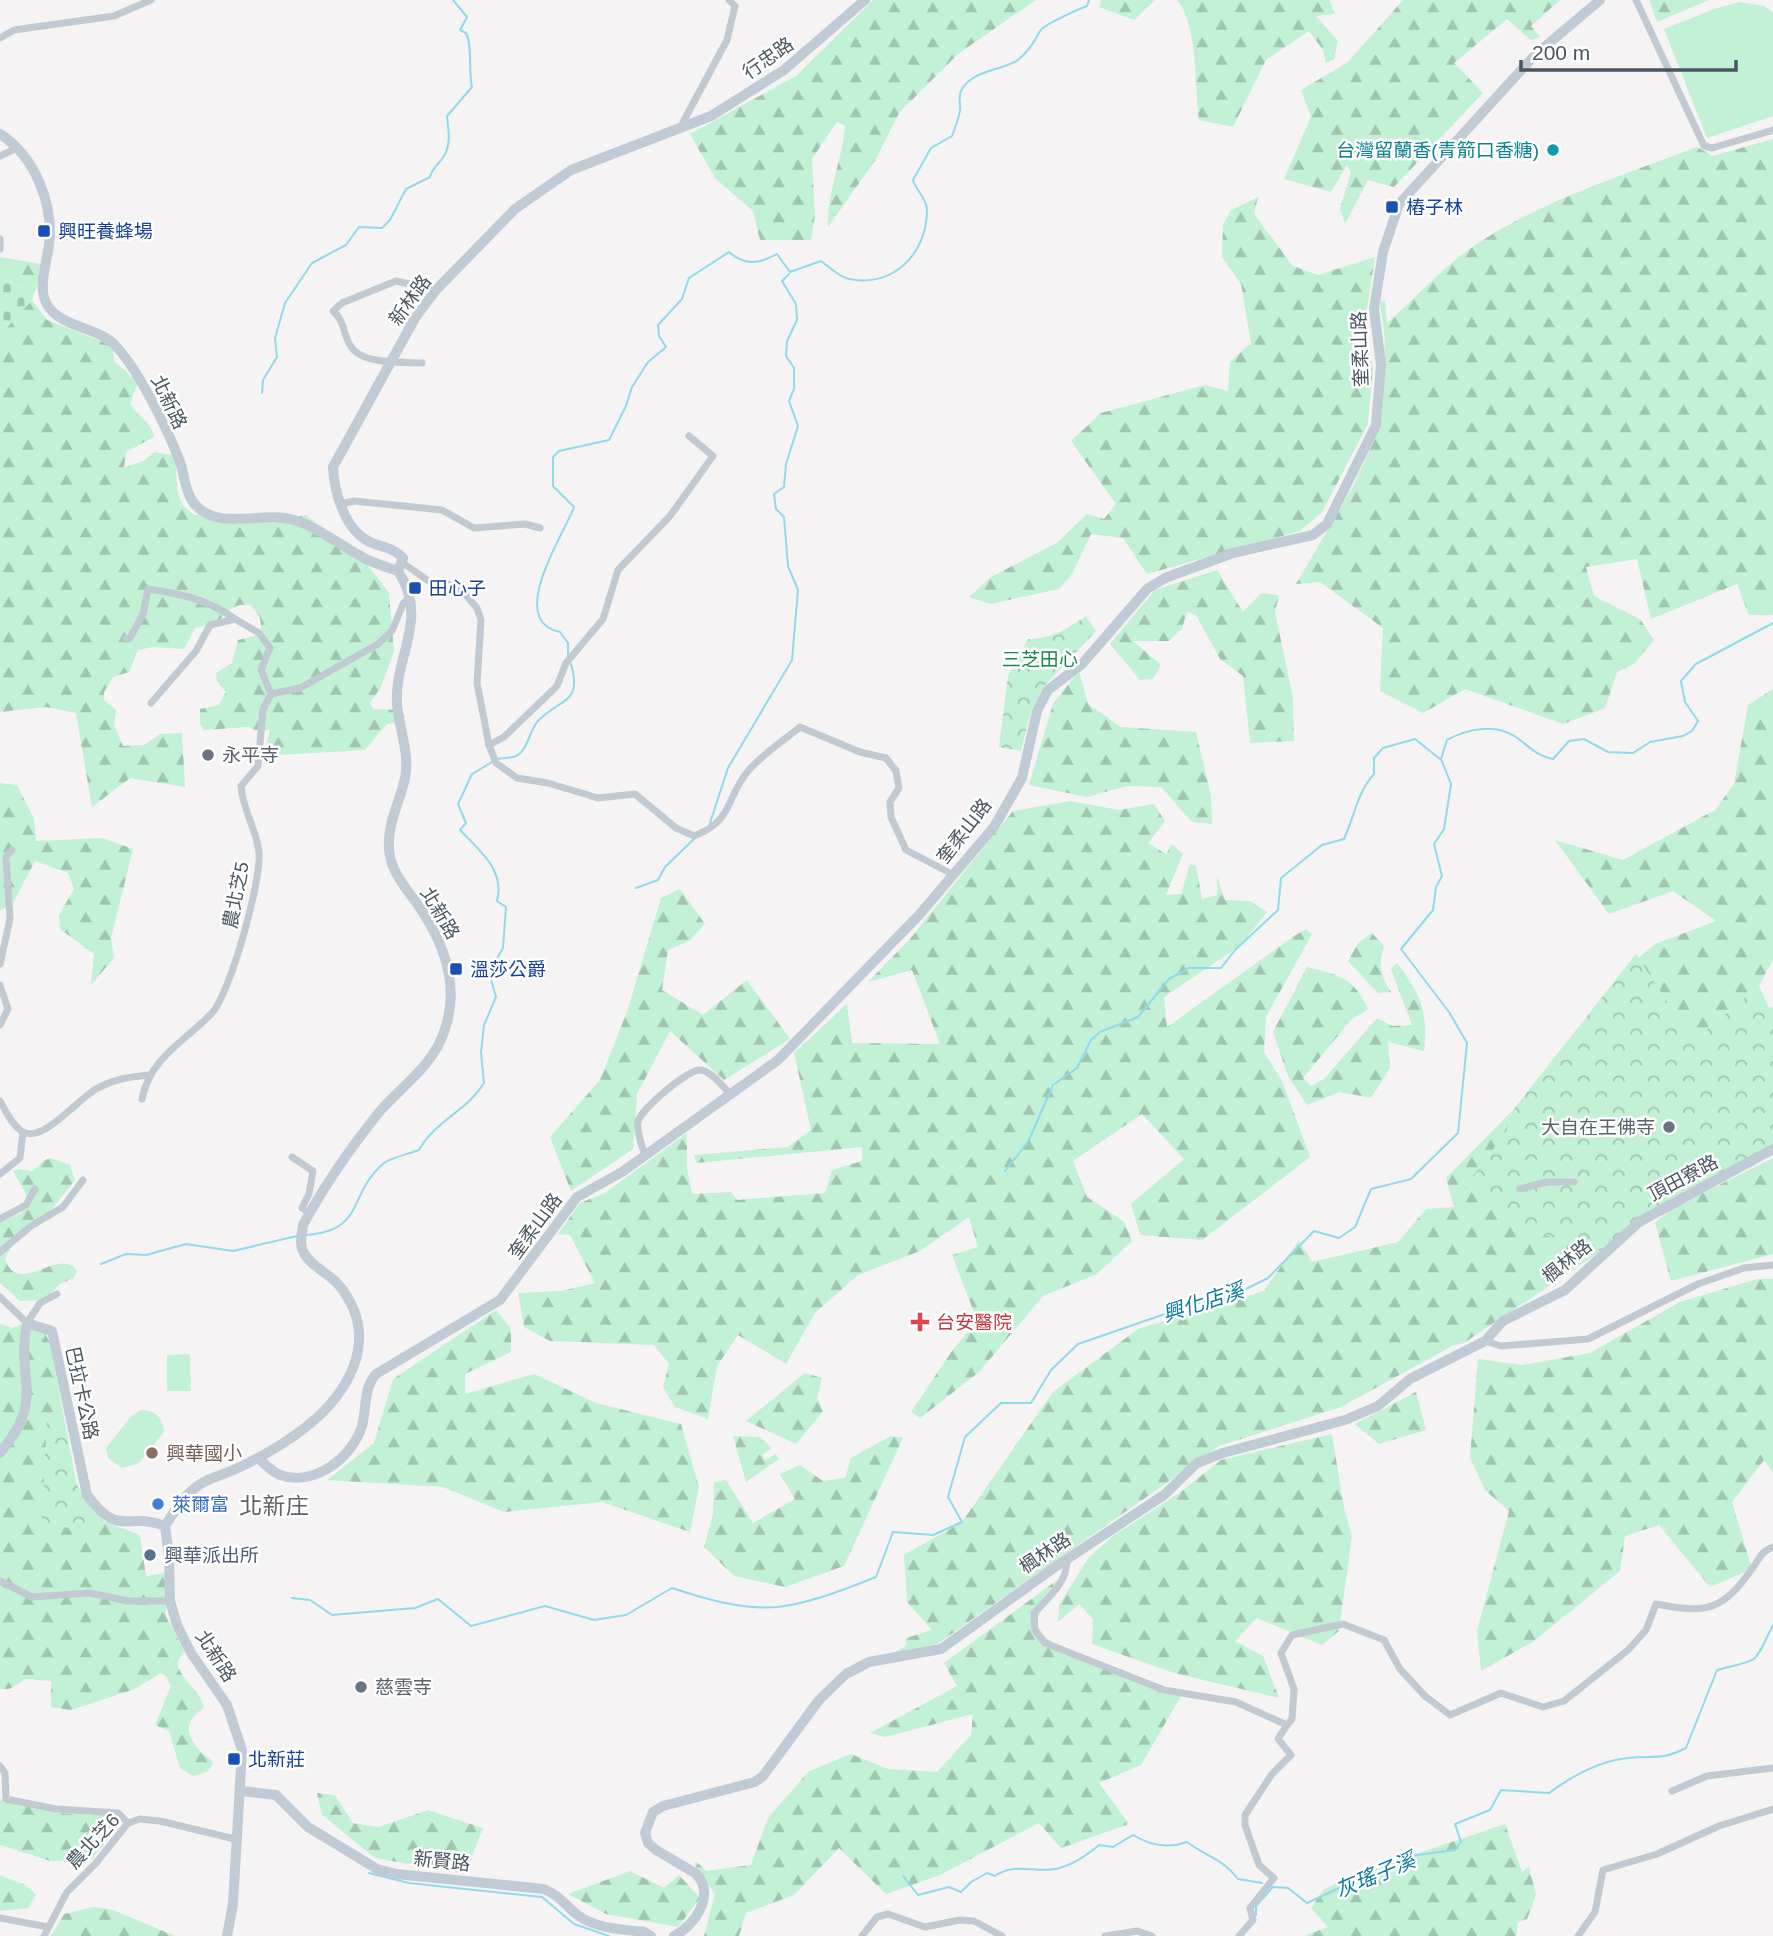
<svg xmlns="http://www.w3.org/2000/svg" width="1773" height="1936" viewBox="0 0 1773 1936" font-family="Arial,'Noto Sans TC',sans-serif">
	<defs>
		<pattern id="forest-firs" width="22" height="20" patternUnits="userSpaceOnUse" patternTransform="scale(1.75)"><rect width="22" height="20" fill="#c3f1d5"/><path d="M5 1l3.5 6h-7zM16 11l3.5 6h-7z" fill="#a0c6b0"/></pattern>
		<pattern id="cemetery-stones" width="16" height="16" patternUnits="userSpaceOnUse" patternTransform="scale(1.75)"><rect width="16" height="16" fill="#c3f1d5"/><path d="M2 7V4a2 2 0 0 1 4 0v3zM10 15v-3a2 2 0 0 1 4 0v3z" fill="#a0c6b0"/></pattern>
		<pattern id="park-crowns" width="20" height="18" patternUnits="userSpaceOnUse" patternTransform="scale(1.75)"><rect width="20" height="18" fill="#c3f1d5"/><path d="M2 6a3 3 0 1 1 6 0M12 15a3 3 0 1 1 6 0" fill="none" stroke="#a0c6b0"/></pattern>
	</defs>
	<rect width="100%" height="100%" fill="#f5f3f3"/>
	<g fill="url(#forest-firs)">
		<path d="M873,0H1036L958,54L899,113L876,159L828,227C827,192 842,161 845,126L837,122L812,159L815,216L811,240H760L753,211L715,178L690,134L796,76Z"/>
		<polygon points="1102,0 1155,0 1134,20 1099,7"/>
		<path d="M1177,0H1329L1335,14L1316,16L1338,41L1334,59L1326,63L1323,50L1309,31L1266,60L1233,127L1199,120C1194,86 1199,27 1177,0Z"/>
		<polygon points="1403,0 1560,0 1531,26 1540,37 1531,40 1507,19 1454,63 1483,93 1394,187 1368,180 1345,224 1340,209 1351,172 1347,165 1331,192 1284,179 1311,117 1301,90 1348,62"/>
		<polygon points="1649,0 1709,0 1657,22"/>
		<path d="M1773,139V615H1749L1737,584L1651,619L1637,559L1586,567L1594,596L1640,619L1654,640L1634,664L1617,672L1605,708L1563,724L1465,689L1423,713L1380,691L1383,628L1320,582L1296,584L1354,485L1380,427L1385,339L1380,302L1385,300L1387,323C1415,299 1441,269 1471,248C1533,204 1626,174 1697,147L1713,156Z"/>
		<polygon points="1258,197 1254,214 1293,266 1318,275 1375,257 1364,329 1373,368 1368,424 1322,512 1300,531 1147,574 1123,538 1091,534 1072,574 1059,589 990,604 969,597 991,577 1057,543 1087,514 1104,519 1116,504 1071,441 1101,413 1205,385 1228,391 1230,362 1251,343 1241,284 1222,257 1223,225 1231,210"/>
		<polygon points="0,257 47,265 34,293 4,279 0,283"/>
		<path d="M32,300L47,320L113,346L114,361L138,382L130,403C137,418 151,419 154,437L126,452L124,468L143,461L155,452L176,456C177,478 173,504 195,515L271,521L306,515L367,564L389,593L394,652L380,689L370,702L373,709L400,710L405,716L402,722L387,724L365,750L277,755L266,745L270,730H255L248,727L204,730L200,724V709L219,705L226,692L217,681L216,673L232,663L238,640L262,634L260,618L251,605C233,603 227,611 217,623L195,628L184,649L153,647L138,650L129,672L113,677L104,692V700L116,710L114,725L123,746L144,745L160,734L182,733L185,787L130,778L92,807L76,713L46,707L0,712V335Z"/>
		<polygon points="1217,570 1243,612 1261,593 1279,595 1275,612 1293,698 1294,741 1250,743 1243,676 1220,659 1196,615 1187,612 1182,628 1169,641 1133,641 1161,665 1153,679 1140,680 1110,644 1155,590"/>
		<polygon points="1079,671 1088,704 1121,727 1196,732 1211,796 1212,824 1192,822 1161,787 1127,786 1087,797 1029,785 1053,704"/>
		<polygon points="1773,689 1773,959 1759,986 1693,1041 1637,959 1655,944 1716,921 1673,891 1609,914 1555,840 1623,860 1715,810 1734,784 1748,705"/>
		<polygon points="0,783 17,785 34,819 36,841 102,838 133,849 111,938 114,958 91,985 94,954 60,929 59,915 74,889 68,873 35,861 12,905 0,910"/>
		<polygon points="1070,801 1119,810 1154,804 1165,821 1148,843 1166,854 1172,844 1183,854 1166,895 1181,894 1190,864 1196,866 1202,899 1217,895 1217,876 1225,900 1250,901 1267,912 1241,945 1164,997 1167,1027 1294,936 1306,929 1312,934 1266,1017 1264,1052 1282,1081 1310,1157 1202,1240 1140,1235 1131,1204 1184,1159 1142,1114 1073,1161 1087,1197 1124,1222 1132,1241 1097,1274 1043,1296 979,1372 920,1418 911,1412 952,1351 977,1320 952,1255 978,1247 969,1217 920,1251 858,1275 815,1313 786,1364 738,1335 717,1366 708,1419 675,1407 663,1387 669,1364 654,1345 550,1341 524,1327 518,1293 561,1291 595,1283 570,1235 558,1234 580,1203 605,1193 687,1133 687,1168 692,1194 731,1192 737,1200 825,1193 832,1170 862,1161 862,1147 696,1163 694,1155 788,1147 811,1130 794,1053 847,1004 852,1043 940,1044 912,970 868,982 910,939 1013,811"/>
		<polygon points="680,889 705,924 689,941 668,950 662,990 703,1015 747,980 790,1039 724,1080 670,1031 637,1094 633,1149 571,1191 550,1137 600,1080 627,1012 661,898"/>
		<path d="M1372,933L1384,946C1378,966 1380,974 1391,992L1378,993L1348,961L1358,943Z"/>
		<path d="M1397,963C1421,995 1428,1010 1424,1051L1388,1042L1390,1068L1371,1098L1340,1092L1307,1105L1288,1076L1273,1032L1307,967C1338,975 1354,977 1368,1009L1351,1020L1303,1078L1311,1086L1324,1079L1377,1018L1392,1026L1412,1025L1391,969Z"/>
		<polygon points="1513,1110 1506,1133 1464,1187 1492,1206 1512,1226 1601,1251 1464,1343 1452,1346 1341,1407 1219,1446 937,1644 890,1655 906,1646 906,1638 932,1630 907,1602 904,1555 962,1522 1053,1392 1138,1329 1264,1291 1299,1240 1312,1262 1398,1242 1426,1209 1454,1207 1446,1178"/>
		<path d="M50,1158L70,1165L75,1180L48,1214L22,1229L5,1258C16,1299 61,1245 77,1271L74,1278L60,1284L44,1300L20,1301L0,1283V1220L21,1214C33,1197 22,1187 13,1171L19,1169L33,1171L43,1161Z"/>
		<polygon points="1773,1158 1773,1254 1671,1281 1655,1223 1673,1208"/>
		<polygon points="1757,1279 1773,1279 1773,1473 1764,1460 1732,1502 1752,1569 1710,1587 1659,1525 1625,1536 1620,1571 1534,1641 1481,1671 1477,1631 1509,1511 1485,1490 1470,1458 1478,1359 1522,1365 1590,1353 1680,1302"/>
		<polygon points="496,1310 511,1329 511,1352 465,1374 465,1394 534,1374 596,1403 681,1424 699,1487 690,1532 602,1502 504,1512 443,1487 327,1480 374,1443 393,1379"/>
		<path d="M0,1324L13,1328L22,1324L45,1333L50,1343L63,1413L47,1416L84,1532L107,1521C116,1529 129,1528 140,1536L146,1576L166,1573V1616L184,1651L177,1663C181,1681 199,1688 204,1707C185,1722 184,1731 200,1751C205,1758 209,1755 213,1763L207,1772L193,1776L180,1768L169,1731L155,1725L171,1686L166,1676L161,1673L135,1689L71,1710L51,1707V1681L26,1679L9,1689H0Z"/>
		<polygon points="805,1373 822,1378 817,1398 823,1411 796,1444 746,1421"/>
		<polygon points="1416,1392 1426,1430 1379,1444 1355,1424"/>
		<polygon points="1332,1434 1344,1508 1352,1536 1339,1631 1322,1645 1257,1618 1235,1641 1263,1656 1279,1698 1174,1673 1092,1644 1093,1619 1079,1604 1058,1622 1059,1605 1089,1557 1113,1536 1178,1494 1221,1460"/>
		<polygon points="733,1436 760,1437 772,1448 762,1455 765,1460 776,1454 779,1459 746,1482"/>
		<polygon points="891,1436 903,1438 844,1566 785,1587 734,1576 704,1547 713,1514 714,1482 726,1480 753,1523 795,1499 780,1474 800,1465 823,1481 845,1478 851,1458"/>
		<polygon points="1060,1578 1032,1628 1058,1646 1181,1696 1141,1765 1099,1783 1129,1824 1061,1848 1039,1823 940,1875 886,1894 839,1848 794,1895 746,1913 739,1936 704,1936 715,1894 694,1865 697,1862 706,1871 751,1865 768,1818 809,1771 851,1754 888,1769 937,1772 971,1735 973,1714 885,1737 870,1733 957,1686 944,1663"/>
		<polygon points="317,1793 335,1795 353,1823 379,1827 428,1810 483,1828 465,1874 375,1858 322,1815"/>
		<polygon points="0,1799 58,1813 115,1816 121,1822 92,1859 50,1861 0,1845"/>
		<polygon points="1505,1824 1522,1872 1529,1867 1536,1895 1527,1919 1518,1922 1516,1936 1304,1936 1328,1927 1311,1908 1324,1889 1398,1860"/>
		<polygon points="630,1871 664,1888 679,1875 700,1898 678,1927 606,1914 568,1894"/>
		<path d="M0,1875C14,1882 25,1881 36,1895L28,1908L0,1911Z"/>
		<polygon points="94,1907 113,1910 175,1936 51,1936 64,1914"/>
	</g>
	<polygon fill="url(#cemetery-stones)" points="3,279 34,293 32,300 0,335 0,283"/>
	<g fill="url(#park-crowns)">
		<path d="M1086,616L1096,631L1045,685L1031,711L1021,751L999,747L1008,676L1028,639C1052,639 1067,629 1086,616Z"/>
		<polygon points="1636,954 1693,1041 1759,986 1769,1008 1773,1007 1773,1148 1601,1251 1512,1226 1492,1206 1464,1187 1506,1133 1513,1110"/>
		<polygon points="63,1413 77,1485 105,1522 84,1532 42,1521 47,1416"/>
	</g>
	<g fill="#c3f1d5">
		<polygon points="1740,2 1764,6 1773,13 1773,116 1707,138 1664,29 1714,9"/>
		<polygon points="190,1354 191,1391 167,1391 167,1355"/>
		<path d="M141,1410C155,1410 163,1418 164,1432L139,1463L122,1468L108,1458L106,1448L132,1415Z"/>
	</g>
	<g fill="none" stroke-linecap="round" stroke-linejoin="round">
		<g stroke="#90daee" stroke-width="2">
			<path d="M262,393L263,380L277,357L275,338L285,303L312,263L346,245L359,227L382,228L390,220L406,189L430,177C433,166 442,162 446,152C451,141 448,128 447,116L472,87C468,70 473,48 466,33L460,30L467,17L453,0"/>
			<path d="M568,655V643L560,632C505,621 565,533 574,507L553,486V457L559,451L609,440L626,406L632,387L648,362L666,347L659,336L658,325L682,299L689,278L729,252C745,266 759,264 777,254L790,272L821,261C829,267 839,277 849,279C894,288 927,253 927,210C927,198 916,191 913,180L931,148L952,136C955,128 959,118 960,110C961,102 957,96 962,89C973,70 1001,71 1018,60C1028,52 1035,41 1040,31C1043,25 1079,9 1087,6L1089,0"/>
			<path d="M497,759C502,758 508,758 513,757C527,754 529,732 537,722C559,698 583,705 571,664"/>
			<polyline points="710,823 728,768 792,660 798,590 788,566 784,517 776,509 774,494 784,487 786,464 798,426 789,401 794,389 794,368 786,356 787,341 797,320 796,304 782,281 789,274"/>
			<polyline points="636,888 658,880 665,867 694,839"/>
			<path d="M1005,1171L1028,1142L1053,1085L1077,1068L1091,1040L1100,1032L1138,1017L1169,979L1189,968H1221L1235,950L1278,910L1281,878L1322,845L1344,839C1355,815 1357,793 1374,774V758L1383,748L1415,739L1440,759"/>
			<path d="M306,1235C366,1231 347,1194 384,1163C388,1159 411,1153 419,1150C435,1121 467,1111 484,1083L481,1052L484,1025L496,997L489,972L503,948L506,907L497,901C505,870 480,851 460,830L466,823L458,804L472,774L492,762"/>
			<polyline points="101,1264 126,1254 146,1255 186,1244 233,1251 297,1236"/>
			<path d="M292,1598L310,1600L332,1615L415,1608L438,1599L471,1626L545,1606L594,1620L626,1615L672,1588C705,1599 742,1610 778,1607C811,1603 846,1589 876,1577L893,1532L933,1535L962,1522L948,1497L965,1437L1001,1403H1031L1051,1370L1078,1344L1194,1304L1228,1298L1268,1278L1314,1231L1339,1238L1355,1227L1371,1189L1411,1179L1458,1133L1467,1043L1449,1012L1401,949L1433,910L1436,887L1442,876L1434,844L1444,829L1451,784L1441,759L1447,740C1467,729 1495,723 1516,737C1529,746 1536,756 1553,759L1569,741L1584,739L1608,752L1633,753L1650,742L1683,736L1692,731L1698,721L1685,702L1681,681L1696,664L1773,623"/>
			<polyline points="369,1873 409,1883 542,1897 574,1924 609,1936"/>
			<path d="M903,1876L918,1895L949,1887L961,1892L971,1882L987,1873L995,1876C1015,1862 1033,1873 1055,1869C1072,1866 1086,1856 1099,1845L1113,1847L1133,1835C1151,1846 1168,1849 1187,1842C1207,1857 1222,1858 1238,1879L1262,1883"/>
			<path d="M1272,1887L1288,1888L1307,1903L1350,1883L1379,1876L1409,1856L1455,1850L1461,1842L1455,1824L1490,1810L1501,1790L1549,1793C1572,1776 1598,1761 1628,1758C1655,1755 1660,1761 1686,1748L1717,1670C1763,1658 1752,1666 1773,1625"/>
			<polyline points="1256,1915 1256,1906 1272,1888"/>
		</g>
		<g stroke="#c1cad2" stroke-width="7">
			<polyline points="1636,0 1704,146 1712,148 1773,130"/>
			<polyline points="0,38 14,30 114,16 151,0"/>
			<polyline points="680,128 727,40 735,6 729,0"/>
			<polyline points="0,156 17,148"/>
			<polyline points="0,239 0,249"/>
			<path d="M422,363C403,362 360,365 350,345C343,333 344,320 333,311L342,303L396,281L436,290"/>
			<polyline points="341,504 354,501 442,510 474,528 525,524 540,528"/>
			<path d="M403,563L430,582L448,584L465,594L477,608L481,620L477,683L489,745L496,763L517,778L548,783L598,798L635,794L676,828L694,836C735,820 725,797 749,770C762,755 784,740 800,727L860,752L886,758L896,771L899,788L890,802L891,817L906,850L952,874"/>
			<path d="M126,639L130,638L143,614L148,589C181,594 207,599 235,619"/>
			<polyline points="151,703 196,651 210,625 235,619 259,633 270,648 261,670 271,694"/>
			<polyline points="489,745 504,737 557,686 566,663 603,619 618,570 670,516 713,456 689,436"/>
			<polyline points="0,964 10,919 6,857 12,850"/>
			<polyline points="0,985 8,1009 0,1025"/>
			<path d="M142,1099C150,1058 184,1042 211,1014C230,995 262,879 259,852C256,828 243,811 241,786L258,766L263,709L271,694L300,688L378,644L392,631L403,604L410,597"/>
			<path d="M0,1101C5,1110 13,1127 23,1132C43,1143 78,1099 96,1089C114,1079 129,1077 149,1075"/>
			<path d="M645,1155C642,1146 636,1131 638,1122C640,1110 687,1070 700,1070C711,1070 723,1087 730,1094"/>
			<polyline points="292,1157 313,1171 309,1194 302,1208 309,1213"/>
			<polyline points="0,1174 20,1158 23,1132"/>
			<polyline points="1520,1189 1547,1182 1574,1182"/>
			<polyline points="0,1219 26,1205 35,1189"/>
			<polyline points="0,1252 31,1226 63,1207 83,1180"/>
			<polyline points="0,1297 27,1323 40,1303 57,1294"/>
			<polyline points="1485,1341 1501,1346 1588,1339 1698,1284 1744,1268 1773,1265"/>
			<path d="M1067,1560C1067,1583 1049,1597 1034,1613L1035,1630L1045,1643L1164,1690L1236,1702L1287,1725L1292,1719L1294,1689L1281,1653L1292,1635L1343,1624L1384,1640L1400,1669L1425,1696L1450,1715L1501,1693L1543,1707L1564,1701L1628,1650L1646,1630L1656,1604C1708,1614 1723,1611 1754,1566C1760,1557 1763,1550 1773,1547"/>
			<polyline points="0,1581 32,1597 90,1593 128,1601 170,1601"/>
			<polyline points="0,1766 5,1773 6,1799 56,1809 118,1813 128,1823"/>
			<polyline points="1672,1791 1707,1776 1773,1768"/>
			<polyline points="0,1918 48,1927"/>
			<polyline points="44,1936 67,1892 96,1863 128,1823 140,1819 160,1821 235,1839"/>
			<polyline points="862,1936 877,1917 888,1914 925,1927 960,1920 974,1921 1002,1936"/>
			<polyline points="1105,1936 1137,1931 1152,1936"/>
			<polyline points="1239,1936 1253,1920 1250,1908 1274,1878 1259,1865 1245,1825 1245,1815 1272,1774 1291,1755 1278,1739 1287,1725"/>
			<polyline points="1578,1936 1595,1912 1603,1870 1657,1854 1719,1826 1773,1809"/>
		</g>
		<g stroke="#c1cbd6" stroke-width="10">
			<path d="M0,134C35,156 54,205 49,245C47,260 40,282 44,297C52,328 97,325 116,346C139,371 168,430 180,462C185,476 184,489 193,502C216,533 262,510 294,520C318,527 341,546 364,558C375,564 387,567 398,571C430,619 394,656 397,704C399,729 410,753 405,778C400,802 387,823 389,850C391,872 406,888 418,905C443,941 460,985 445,1029C434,1065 404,1084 380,1111C352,1146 324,1186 303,1225C302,1234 299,1243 303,1251C309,1265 328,1273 338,1284C375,1328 359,1375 323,1412C301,1434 266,1455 238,1468C226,1474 210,1477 199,1485C184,1495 174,1512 165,1526L169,1556L170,1601L177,1625L191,1653L227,1705L242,1750L233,1904L227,1936"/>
			<path d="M398,571L403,558C392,546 381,548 368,541C344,528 334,491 333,467L415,318L436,290L515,209L571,170L711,116L784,70L865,0"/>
			<path d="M0,1453C47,1396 15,1381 27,1323L52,1331L87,1495C120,1539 125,1511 165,1526"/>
			<path d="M258,1458C264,1463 272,1472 280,1475C314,1487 352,1458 362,1426C367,1408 363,1389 376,1374L500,1300L577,1197L622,1172L778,1060L919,915L994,827L1022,778L1037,711L1048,690L1082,664L1147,589L1165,578L1233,553L1313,535L1327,524L1376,425L1381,365L1374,309L1383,252L1399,204L1535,55L1600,0"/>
			<path d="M242,1791L276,1795L308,1827L377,1869L396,1874L544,1889C558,1895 564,1903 575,1913C594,1929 621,1929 644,1932L651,1936"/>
			<path d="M674,1936C695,1926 717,1893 695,1873L656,1850L648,1843L645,1833L653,1812L663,1806L755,1782L763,1776L819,1700L846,1674L869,1662L941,1649L1055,1567L1164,1495L1197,1463L1223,1453L1345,1420L1378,1406L1410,1379L1485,1341L1503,1321L1565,1290L1639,1222L1773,1149"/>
		</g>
	</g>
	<circle fill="#0f9aa8" stroke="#fff" stroke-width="2.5" cx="1553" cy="150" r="7"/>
	<g fill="#1a4fb4" stroke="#fff" stroke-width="2.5">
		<rect x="1385" y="200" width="14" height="14" rx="3.5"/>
		<rect x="37" y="224" width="14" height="14" rx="3.5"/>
		<rect x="408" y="581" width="14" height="14" rx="3.5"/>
		<rect x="449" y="962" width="14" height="14" rx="3.5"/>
		<rect x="227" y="1752" width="14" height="14" rx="3.5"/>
	</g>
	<g fill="#6b7280" stroke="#fff" stroke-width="2.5">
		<circle cx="208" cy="755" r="7"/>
		<circle cx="1669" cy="1127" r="7"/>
		<circle cx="361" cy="1687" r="7"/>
	</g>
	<path fill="#e0444e" stroke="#fff" stroke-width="2.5" d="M916.5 1311.5h7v7h7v7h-7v7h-7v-7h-7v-7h7z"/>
	<circle fill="#8d6e63" stroke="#fff" stroke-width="2.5" cx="152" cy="1453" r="7"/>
	<circle fill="#3f7fe0" stroke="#fff" stroke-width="2.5" cx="158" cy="1504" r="7"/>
	<circle fill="#5c6f8a" stroke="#fff" stroke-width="2.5" cx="150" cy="1555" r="7"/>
	<g text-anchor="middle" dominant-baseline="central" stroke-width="5" stroke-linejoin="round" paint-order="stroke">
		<g font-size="19" fill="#4a5661" stroke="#fff">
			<text transform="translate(768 58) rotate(-35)">行忠路</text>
			<text transform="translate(410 300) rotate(-54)">新林路</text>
			<text transform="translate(1360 349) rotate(-92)">奎柔山路</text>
			<text transform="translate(169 402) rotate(64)">北新路</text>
			<text transform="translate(964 831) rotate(-52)">奎柔山路</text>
			<text transform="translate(236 895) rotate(-79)">農北芝5</text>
			<text transform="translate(440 913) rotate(59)">北新路</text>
			<text transform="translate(1683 1178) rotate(-28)">頂田寮路</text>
			<text transform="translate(535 1226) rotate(-54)">奎柔山路</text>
			<text transform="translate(1567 1261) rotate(-39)">楓林路</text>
			<text transform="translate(82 1393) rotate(78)">巴拉卡公路</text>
			<text transform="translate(1045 1553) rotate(-34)">楓林路</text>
			<text transform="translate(216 1656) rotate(57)">北新路</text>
			<text transform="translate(93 1841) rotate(-47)">農北芝6</text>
			<text transform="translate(442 1861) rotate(6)">新賢路</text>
		</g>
		<g font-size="19" fill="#0d838f" stroke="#fff" text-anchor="end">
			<text x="1539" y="150">台灣留蘭香(青箭口香糖)</text>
		</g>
		<g font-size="19" fill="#164399" stroke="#fff" text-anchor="start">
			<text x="1406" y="207">樁子林</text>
			<text x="58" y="231">興旺養蜂場</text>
			<text x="429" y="588">田心子</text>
			<text x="470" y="969">溫莎公爵</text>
			<text x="248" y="1759">北新莊</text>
		</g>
		<g font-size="19" fill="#17864f" stroke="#fff">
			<text x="1040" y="659">三芝田心</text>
		</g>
		<g font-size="19" fill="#5b616d" stroke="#fff" text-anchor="start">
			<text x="222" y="755">永平寺</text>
			<text x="1655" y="1127" text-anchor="end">大自在王佛寺</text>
			<text x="375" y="1687">慈雲寺</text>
		</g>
		<g font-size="19" fill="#be3a42" stroke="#fff" text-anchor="start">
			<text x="936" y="1322">台安醫院</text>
		</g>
		<g font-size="19" fill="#785e54" stroke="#fff" text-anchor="start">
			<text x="166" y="1453">興華國小</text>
		</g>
		<g font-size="19" fill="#366cbe" stroke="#fff" text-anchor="start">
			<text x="172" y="1504">萊爾富</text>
		</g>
		<g font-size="19" fill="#4e5e75" stroke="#fff" text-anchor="start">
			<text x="164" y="1555">興華派出所</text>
		</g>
		<g font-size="21" font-style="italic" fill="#0c7c9b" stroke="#fff">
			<text transform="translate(1203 1302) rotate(-18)">興化店溪</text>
			<text transform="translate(1375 1875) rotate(-23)">灰瑤子溪</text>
		</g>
		<g font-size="23" fill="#5f6368" stroke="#fff">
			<text x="274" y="1506">北新庄</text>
		</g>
	</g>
	<path d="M1521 60v10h215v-10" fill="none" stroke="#4a5661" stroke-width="3.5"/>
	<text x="1532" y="60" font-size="21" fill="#4a5661" stroke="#ffffff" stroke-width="5" paint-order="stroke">200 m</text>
</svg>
